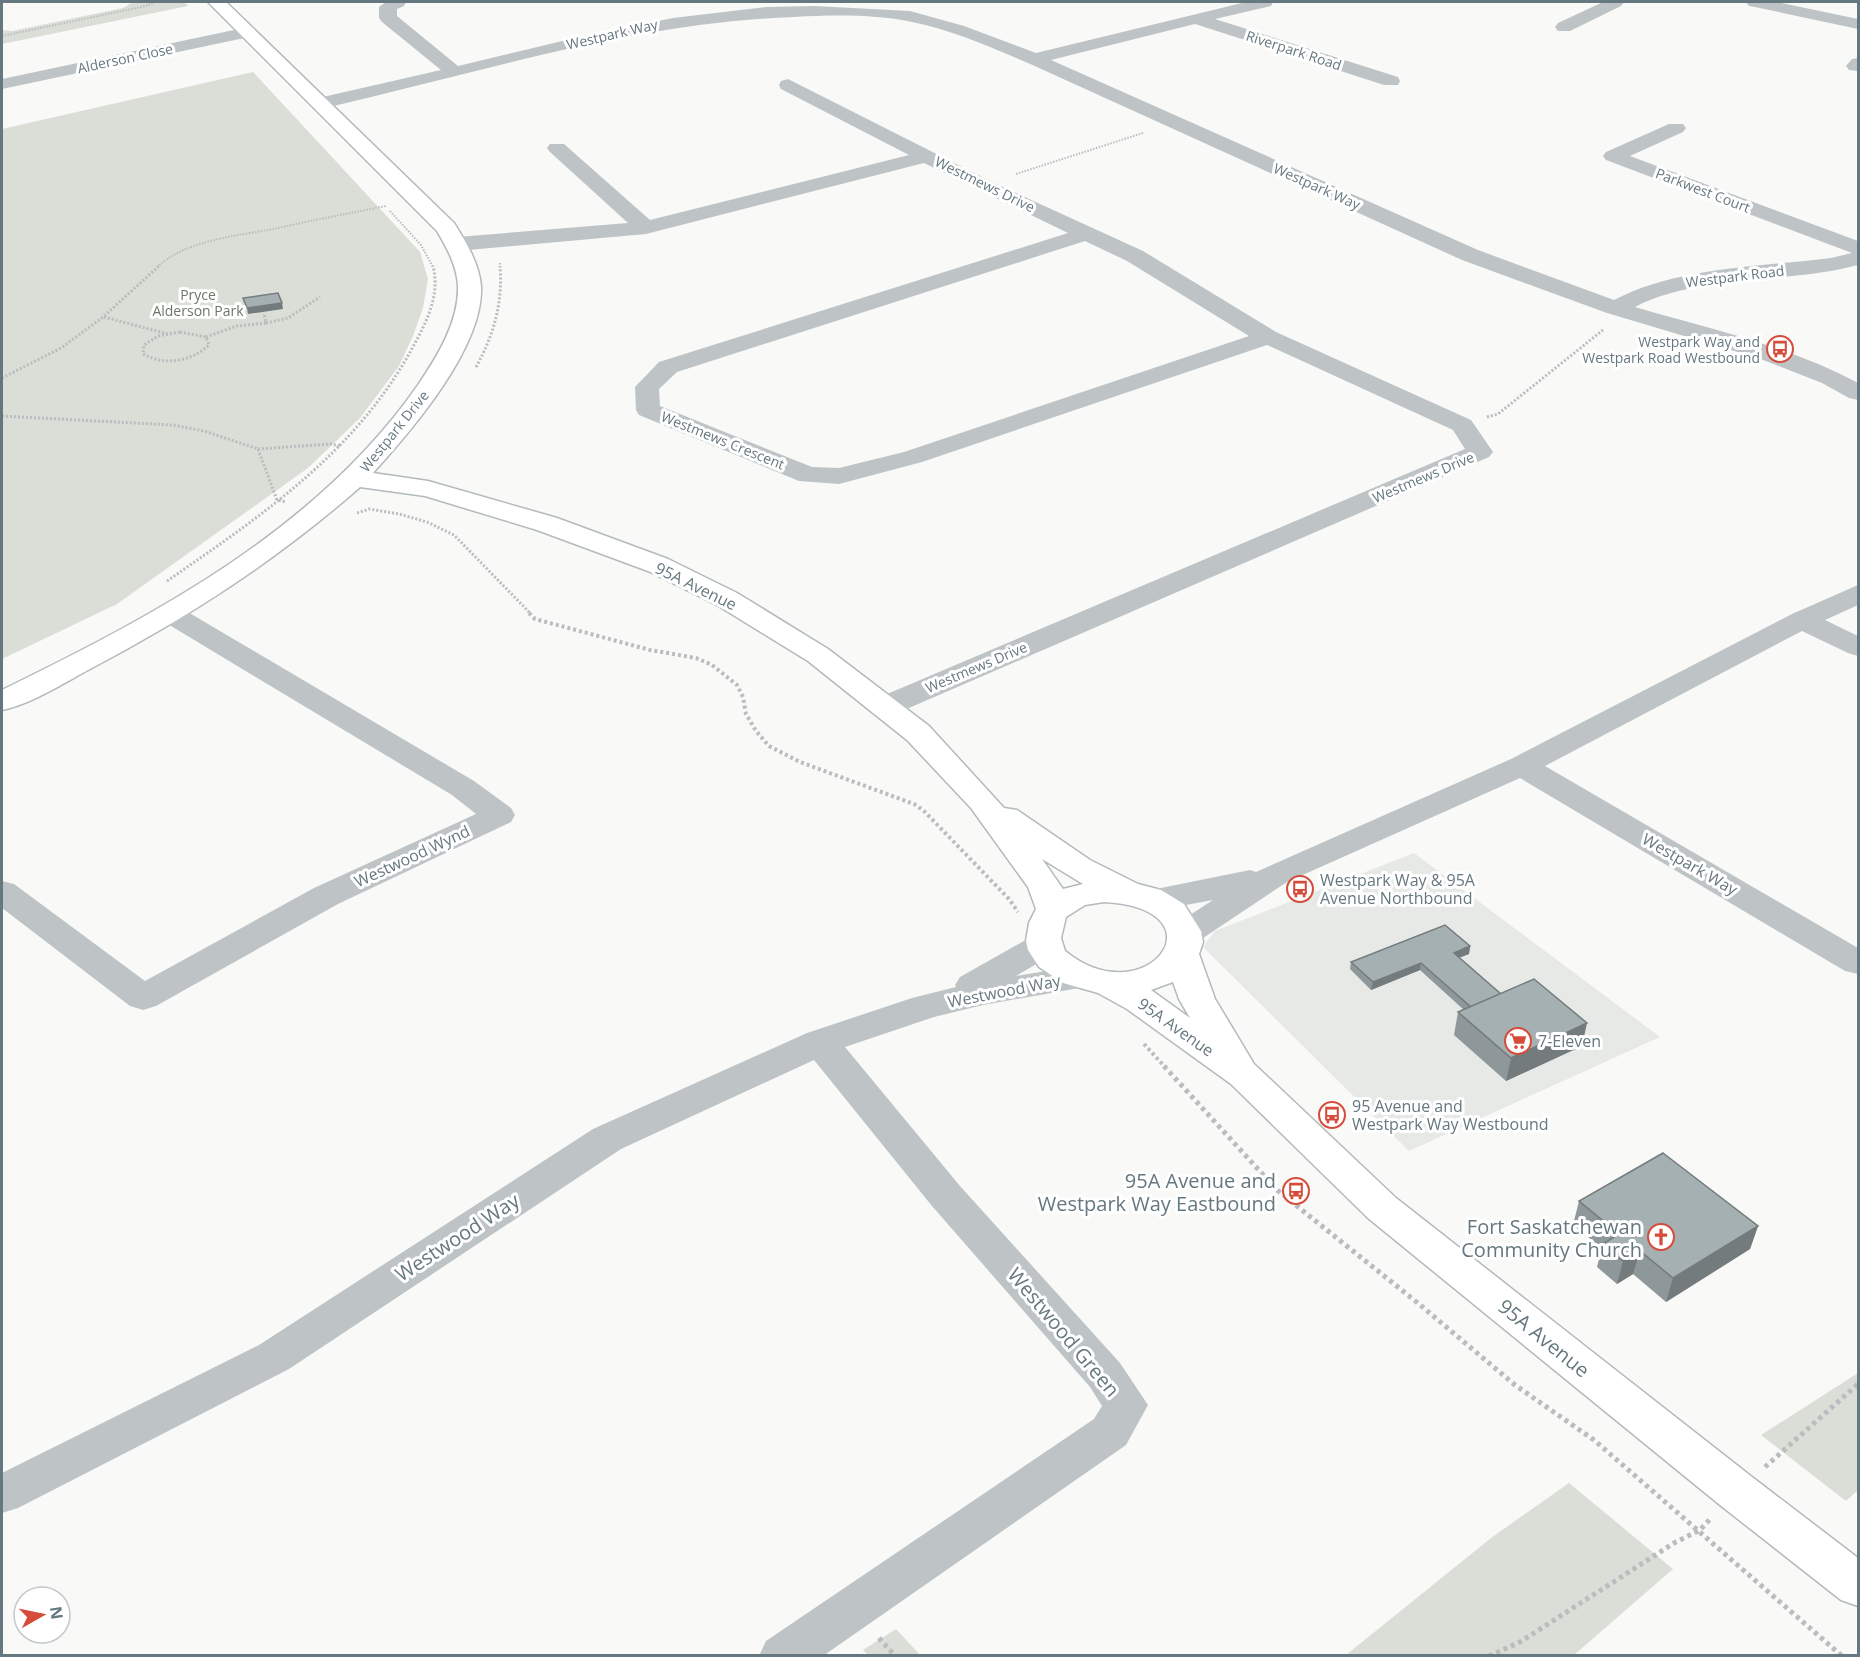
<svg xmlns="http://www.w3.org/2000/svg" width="1860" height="1657" viewBox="0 0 1860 1657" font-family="'Open Sans',sans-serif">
	<rect width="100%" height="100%" fill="#f9f9f7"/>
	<polygon fill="#e7e9e7" points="1414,853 1660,1037 1409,1151 1203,947 1215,931"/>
	<g fill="#daded6">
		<polygon points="133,2 184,2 188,6 2,44 2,30 12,31 123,8"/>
		<polygon points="253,72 420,252 428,279 423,308 413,336 399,366 360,418 308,468 117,604 2,659 2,129"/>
		<polygon points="1858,1373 1858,1490 1846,1501 1761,1435"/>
		<polygon points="1569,1483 1673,1569 1574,1655 1346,1655 1491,1538"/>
		<polygon points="896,1629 920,1655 868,1655 863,1650"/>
	</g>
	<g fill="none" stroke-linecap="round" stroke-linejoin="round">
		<defs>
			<path id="secondary" d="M208,2H226L454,223C466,242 479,263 481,286C484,347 412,430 373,473L428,481L557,518L668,559L737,593L828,649L929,726L1004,808L1017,810L1090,860L1138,884L1161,890L1184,904L1201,931L1203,942L1199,954L1215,999L1254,1064L1396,1198L1752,1477L1858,1558V1606L1841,1600L1720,1505L1368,1218L1231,1084L1127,1009L1098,993L1063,983L1039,967L1028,950L1026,941L1029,923L1036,909L1028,887L971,808L907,740L808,661L717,605L648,571L537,530L425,496L360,487C276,561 187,618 88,670C62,684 31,704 2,710V690C156,615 318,529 418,385C437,357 459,322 458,286C457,266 447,248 437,231ZM1042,859L1083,884L1063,889ZM1104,902C1227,909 1146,1017 1065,951L1061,938L1066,917L1085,905ZM1173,982L1179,999L1190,1018L1151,990Z"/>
		</defs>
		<use href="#secondary" stroke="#b3babd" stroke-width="3"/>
		<g stroke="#b9bdbf" stroke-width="2" stroke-dasharray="1.5 1.5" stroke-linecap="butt">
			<polyline points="2,36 146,6 155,2"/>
			<polyline points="1016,174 1143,133"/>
			<polyline points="390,211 421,245 433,267"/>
			<polyline points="500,263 500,267"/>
			<path d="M157,267C188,239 238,236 278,228C314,220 350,213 386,206"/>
		</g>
		<g stroke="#b9bdbf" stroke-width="3" stroke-dasharray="2 2" stroke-linecap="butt">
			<polyline points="104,317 168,334"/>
			<polyline points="266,323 288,318 320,297"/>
			<path d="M180,332L206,337L209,345C191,362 165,366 143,354L144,345L158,336Z"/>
			<polyline points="206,337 237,326 266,323 264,313"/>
			<path d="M476,367C494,335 503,302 500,266"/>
			<polyline points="2,378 61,348 103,317 159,266"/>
			<polyline points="2,416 172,425 204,431 258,449 277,500 286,502"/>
			<polyline points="1487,417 1498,414 1603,330"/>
			<polyline points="258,449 330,444 341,446"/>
			<polyline points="357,513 369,509 399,514 427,522 454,535 531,614"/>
			<path d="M167,581C264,514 359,450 415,343C428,319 440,294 433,266"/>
		</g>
		<g stroke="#b9bdbf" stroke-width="4" stroke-dasharray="3 3" stroke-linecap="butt">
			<polyline points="529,613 535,619 650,650 696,658 712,665 737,685 743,697 746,714 756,731 769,746 800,762 914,804 923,810 1009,899 1018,912"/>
			<polyline points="1144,1044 1165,1067"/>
		</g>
		<g stroke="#b9bdbf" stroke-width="5" stroke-dasharray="4 4" stroke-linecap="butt">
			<polyline points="1164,1066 1277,1190 1419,1304 1515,1385 1594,1440 1842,1656"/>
			<polyline points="1765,1467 1858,1384"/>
			<polyline points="879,1638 895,1656"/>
			<polyline points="1489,1656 1520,1642 1674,1543 1700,1530 1712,1517"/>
		</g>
		<g fill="#bec4c6" fill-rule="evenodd">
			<path d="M386,2H406L404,6L397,9V16L458,66L579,37L673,18L767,7L815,6L910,11L964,26L1036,53L1246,2H1273L1271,6L1215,19L1398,77L1400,81L1398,85H1384L1195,24L1051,60L1478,250L1614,300C1678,267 1760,267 1831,258L1852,253L1606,160L1603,156L1606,152L1669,124H1683L1686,128L1683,132L1630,156L1858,241V265C1788,284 1698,274 1635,307C1710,329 1790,346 1858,383V400L1849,398L1822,383L1758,358L1607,313L1462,260L1028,63C990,47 952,30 912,22C874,14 832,15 794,17C633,23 477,73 321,109L314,107L312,103L314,99L441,70L382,22L379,18V7Z"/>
			<polygon points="1603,2 1624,2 1621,6 1570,31 1558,31 1555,27 1558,23"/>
			<polygon points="1746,2 1777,2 1858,19 1858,29 1755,7 1749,6"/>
			<polygon points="248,27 254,28 257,32 254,36 2,89 2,79"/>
			<polygon points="1858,58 1858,71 1849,70 1846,66 1852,59"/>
			<path d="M788,79L990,181L1143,251L1276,332L1471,420L1493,452L1489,457L895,714L884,716L873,714L869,707L873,700L1465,449L1453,430L1267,345L922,462L839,484L799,481L639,415L636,410L635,387L659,362L1068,233L924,163L646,234L457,251L449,249L446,244L449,239L457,237L628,223L550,152L547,148L550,144H564L650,220L909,155L781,89L779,85L781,81ZM1085,241L1127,261L1249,336L904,452L839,468L812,467L660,406L659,389L677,372Z"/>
			<polygon points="1858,585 1858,605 1825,620 1858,636 1858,656 1848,653 1802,631 1545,766 1858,948 1858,974 1845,971 1520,778 1287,882 1197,942 1185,945 1173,942 1167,934 1173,926 1213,900 1153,911 1141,908 1136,900 1141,892 1250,870 1256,872 1511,759 1792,614"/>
			<polygon points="171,605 181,608 474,781 511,808 515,815 511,822 338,904 156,1006 143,1010 130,1006 2,908 2,881 14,884 145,981 314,888 476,814 452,795 161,620 157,614 161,608"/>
			<polygon points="1043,934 1055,937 1061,945 1055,953 1016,976 1083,965 1096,969 1101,977 1096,985 983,1005 934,1017 845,1047 960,1186 1120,1363 1148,1405 1126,1445 823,1656 759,1656 766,1641 1094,1419 1102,1406 1090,1387 932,1206 814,1060 621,1149 289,1369 18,1508 2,1513 2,1473 259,1345 593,1129 807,1033 912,998 956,987 955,985 960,977 1031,937"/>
		</g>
		<use href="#secondary" fill="#fff" fill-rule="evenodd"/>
	</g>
	<g fill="#8e979a">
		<polygon points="1470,946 1469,954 1459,958 1501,994 1582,1046 1506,1081 1454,1035 1458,1012 1464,1010 1420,970 1371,990 1350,969 1351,962"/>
		<polygon points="1579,1201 1758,1226 1750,1249 1666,1302 1633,1274 1617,1284 1597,1267 1602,1248 1573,1225"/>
	</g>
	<g fill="#747b7d">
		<polygon points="282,303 283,309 248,314 247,308"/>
		<polygon points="1470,946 1469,954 1452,960 1454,953"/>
		<polygon points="1421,963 1420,970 1371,990 1373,982"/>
		<polygon points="1587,1023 1582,1046 1506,1081 1511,1058"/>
		<polygon points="1758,1226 1750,1249 1666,1302 1673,1278"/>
		<polygon points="1640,1251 1633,1274 1617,1284 1623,1261"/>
	</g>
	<g fill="#a5b0b3" stroke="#747b7d" stroke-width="1.5">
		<polygon points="278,293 282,303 247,308 243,298"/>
		<polygon points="1445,925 1470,946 1454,953 1501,994 1471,1007 1421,963 1373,982 1351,962"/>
		<polygon points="1534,979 1587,1023 1511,1058 1458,1012"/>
		<polygon points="1663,1153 1758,1226 1673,1278 1640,1251 1623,1261 1603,1244 1619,1234 1579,1201"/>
	</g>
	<defs>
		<symbol id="bus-ring" viewBox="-11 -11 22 22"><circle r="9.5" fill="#fff" stroke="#d64c3a" stroke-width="1.5"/><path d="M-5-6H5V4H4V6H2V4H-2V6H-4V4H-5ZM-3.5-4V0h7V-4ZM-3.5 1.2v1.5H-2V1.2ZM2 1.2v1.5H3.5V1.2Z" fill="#d64c3a"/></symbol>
		<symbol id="supermarket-ring" viewBox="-11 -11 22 22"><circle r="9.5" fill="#fff" stroke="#d64c3a" stroke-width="1.5"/><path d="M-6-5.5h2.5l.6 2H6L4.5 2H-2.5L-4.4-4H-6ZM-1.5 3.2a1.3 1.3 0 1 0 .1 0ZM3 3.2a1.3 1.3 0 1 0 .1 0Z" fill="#d64c3a"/></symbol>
		<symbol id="church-ring" viewBox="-11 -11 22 22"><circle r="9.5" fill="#fff" stroke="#d64c3a" stroke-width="1.5"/><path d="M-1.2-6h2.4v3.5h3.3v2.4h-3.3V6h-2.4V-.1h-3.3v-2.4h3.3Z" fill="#d64c3a"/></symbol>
	</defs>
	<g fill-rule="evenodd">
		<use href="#bus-ring" x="1765" y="334" width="30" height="30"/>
		<use href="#bus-ring" x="1285" y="874" width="30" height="30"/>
		<use href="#supermarket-ring" x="1503" y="1026" width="30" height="30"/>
		<use href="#bus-ring" x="1317" y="1100" width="30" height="30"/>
		<use href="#bus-ring" x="1281" y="1176" width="30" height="30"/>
		<use href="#church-ring" x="1646" y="1222" width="30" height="30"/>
	</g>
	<g text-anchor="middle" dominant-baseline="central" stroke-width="6" stroke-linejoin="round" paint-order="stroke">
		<g font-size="14" fill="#66787f" stroke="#fff">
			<text transform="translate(612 34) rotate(-13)">Westpark Way</text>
			<text transform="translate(1294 50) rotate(18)">Riverpark Road</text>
			<text transform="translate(125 58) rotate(-12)">Alderson Close</text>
			<text transform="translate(985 184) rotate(26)">Westmews Drive</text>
			<text transform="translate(1317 186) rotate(24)">Westpark Way</text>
			<text transform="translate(1703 190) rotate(21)">Parkwest Court</text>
			<text transform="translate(1735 276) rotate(-7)">Westpark Road</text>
			<text transform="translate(394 431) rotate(-51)">Westpark Drive</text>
			<text transform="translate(723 440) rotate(22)">Westmews Crescent</text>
			<text transform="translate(1423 477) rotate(-23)">Westmews Drive</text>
			<text transform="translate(976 667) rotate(-23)">Westmews Drive</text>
		</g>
		<g font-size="14" fill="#6a7865" stroke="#fff">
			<text x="198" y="294">Pryce<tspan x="198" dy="16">Alderson Park</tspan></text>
		</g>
		<g font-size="14" fill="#66787f" stroke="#fff" text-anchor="end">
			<text x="1760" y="341">Westpark Way and<tspan x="1760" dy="16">Westpark Road Westbound</tspan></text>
		</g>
		<g font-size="16" fill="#66787f" stroke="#fff">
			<text transform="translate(696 586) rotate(26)">95A Avenue</text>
			<text transform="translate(412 856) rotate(-25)">Westwood Wynd</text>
			<text transform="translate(1690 864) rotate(30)">Westpark Way</text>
			<text transform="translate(1004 991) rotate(-11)">Westwood Way</text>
			<text transform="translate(1176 1027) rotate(35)">95A Avenue</text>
		</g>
		<g font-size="16" fill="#66787f" stroke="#fff" text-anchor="start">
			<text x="1320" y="880">Westpark Way &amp; 95A<tspan x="1320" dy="18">Avenue Northbound</tspan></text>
			<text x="1538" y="1041">7-Eleven</text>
			<text x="1352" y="1106">95 Avenue and<tspan x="1352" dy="18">Westpark Way Westbound</tspan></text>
		</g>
		<g font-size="20" fill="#66787f" stroke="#fff" text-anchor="end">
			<text x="1276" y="1180">95A Avenue and<tspan x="1276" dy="23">Westpark Way Eastbound</tspan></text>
			<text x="1642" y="1226">Fort Saskatchewan<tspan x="1642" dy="23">Community Church</tspan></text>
		</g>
		<g font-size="20" fill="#66787f" stroke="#fff">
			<text transform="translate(457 1237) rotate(-33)">Westwood Way</text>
			<text transform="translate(1064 1332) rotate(50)">Westwood Green</text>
			<text transform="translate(1544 1338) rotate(39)">95A Avenue</text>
		</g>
	</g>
	<rect width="1860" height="1657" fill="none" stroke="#66787f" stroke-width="6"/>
	<g transform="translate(42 1615) rotate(81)"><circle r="28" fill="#ffffff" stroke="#c2c9cc" stroke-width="1.5"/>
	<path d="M0-4.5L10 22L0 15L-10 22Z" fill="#d64c3a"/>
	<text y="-9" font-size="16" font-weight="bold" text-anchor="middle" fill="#66787f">N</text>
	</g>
</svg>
